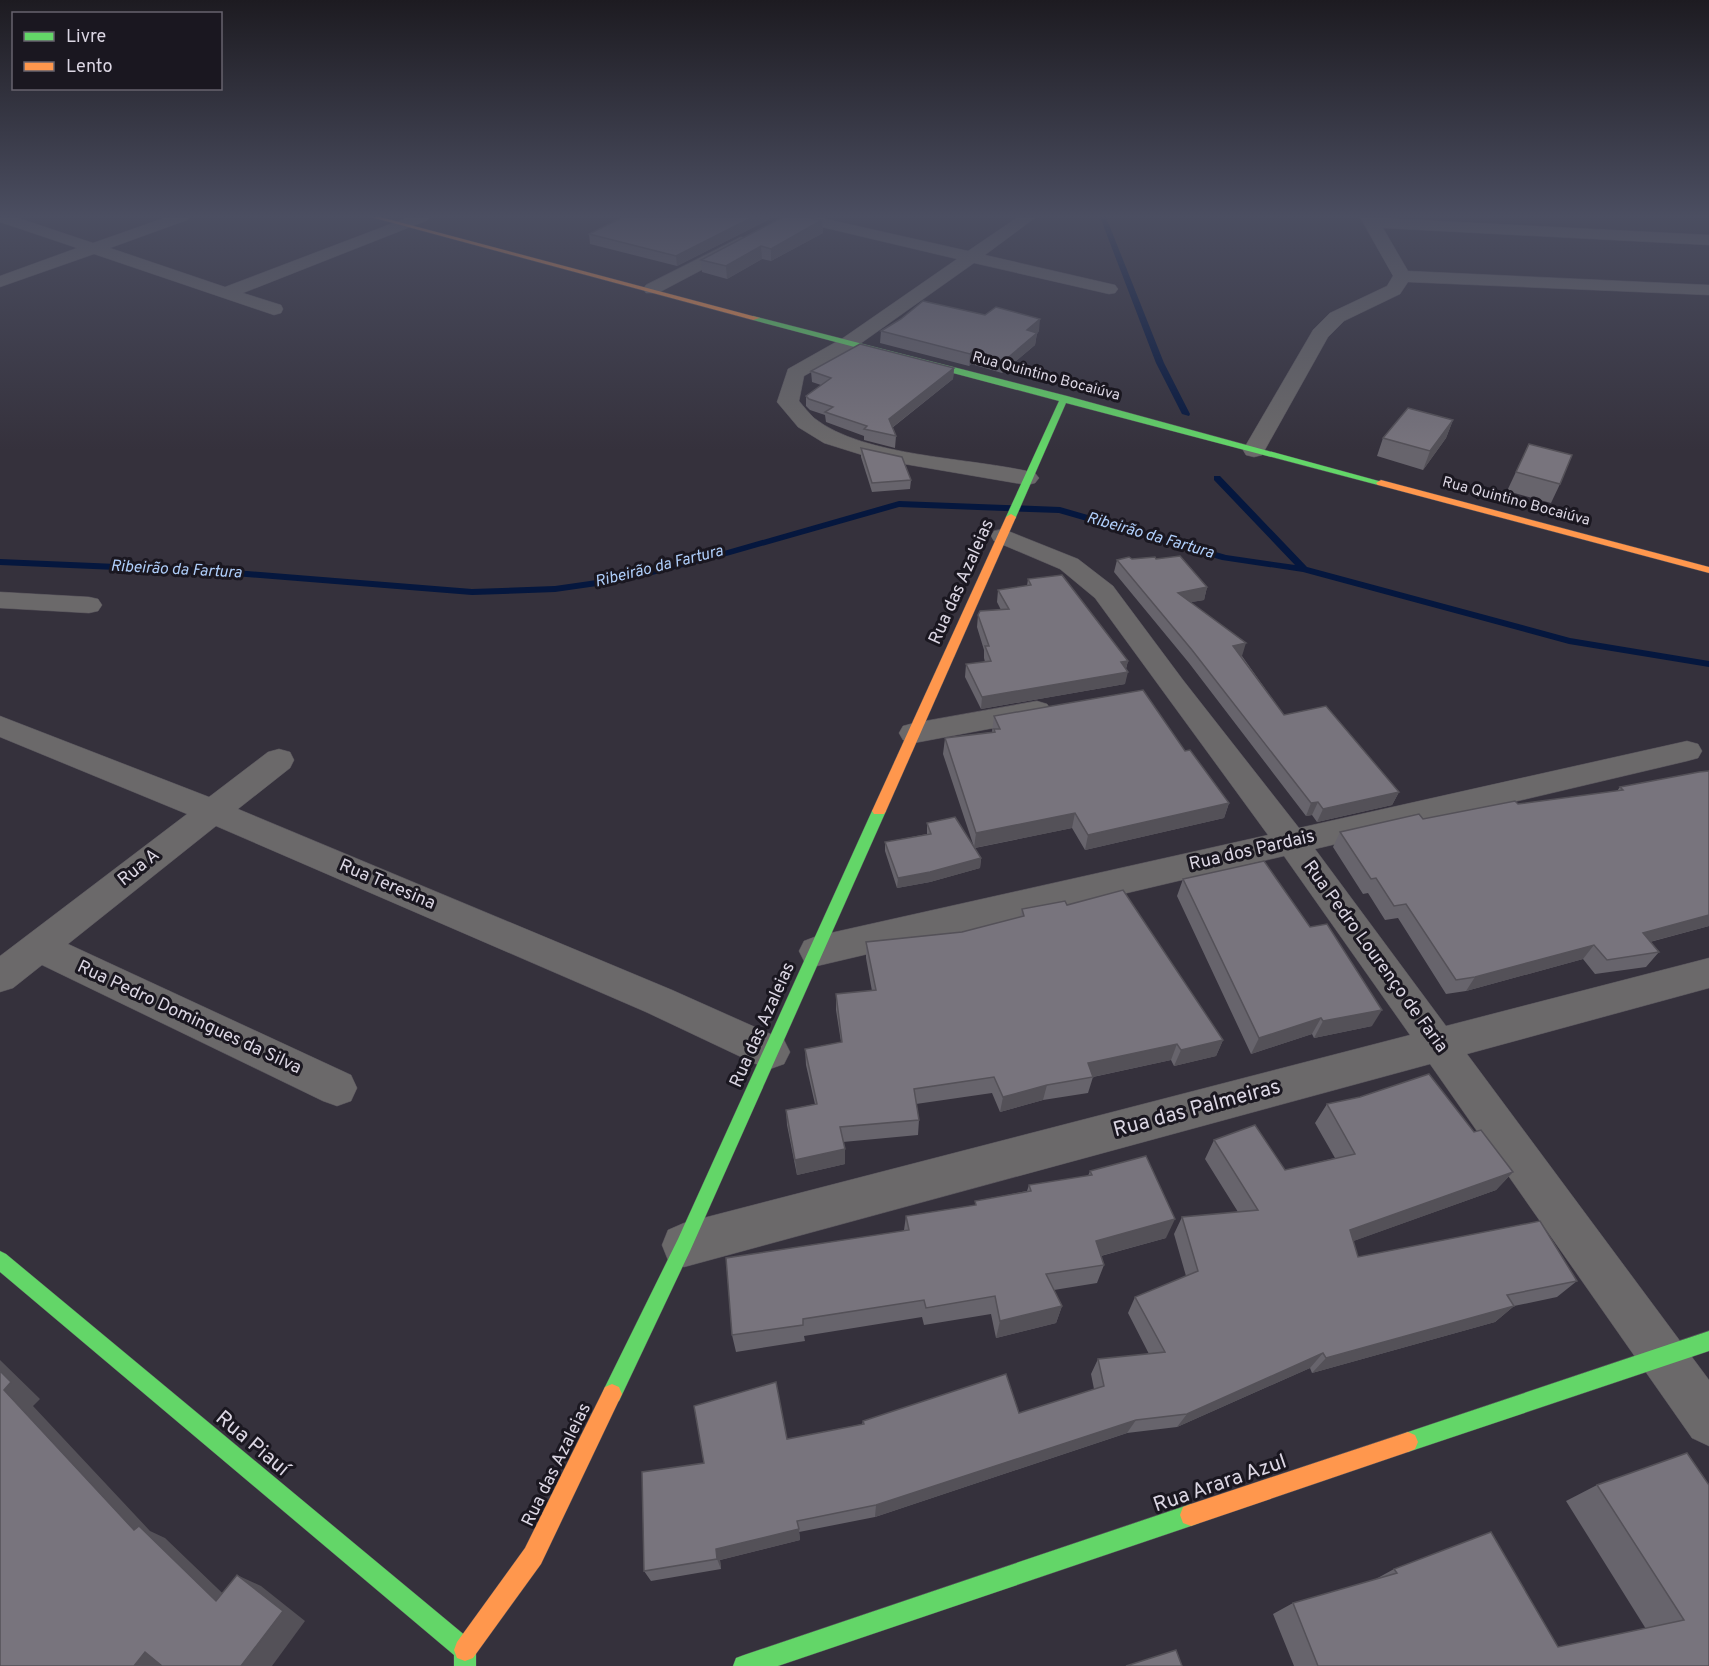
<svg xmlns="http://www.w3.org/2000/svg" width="1709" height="1666" viewBox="0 0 1709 1666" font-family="Overpass,sans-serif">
	<rect width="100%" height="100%" fill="#35313c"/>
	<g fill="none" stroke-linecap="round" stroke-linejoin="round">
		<g fill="#05173e" fill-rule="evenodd">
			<polygon points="1100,217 1106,217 1164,363 1190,414 1189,416 1182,414 1156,363"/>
			<polygon points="1214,476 1220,476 1307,567 1570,638 1709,661 1709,667 1569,644 1303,572 1222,560 1059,513 899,507 730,555 625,582 555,592 472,595 210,574 0,565 0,559 210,568 472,589 555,586 625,576 724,551 899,501 1060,507 1226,555 1295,565 1214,480"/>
		</g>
		<defs>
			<g id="street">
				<polygon points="0,217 15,217 93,243 167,217 189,217 187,220 110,248 225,287 409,217 430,217 428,220 243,293 281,305 283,309 281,313 274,315 94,254 0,287 0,276 77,248 0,222"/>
				<path d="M790,217H817L968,251L1018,217H1036L985,255L1115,285L1118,289L1115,293L1109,294L974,263L857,346L804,376L799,401C804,407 809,413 814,418C865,458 972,457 1035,473L1039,478L1035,483L1027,485L875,459L824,443L798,427L777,402L788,369L843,338L957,259L792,220Z"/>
				<polygon points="1360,217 1709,235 1709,245 1383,228 1408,271 1709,285 1709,295 1408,282 1400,294 1344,321 1328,337 1262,455 1254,457 1246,455 1243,450 1313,330 1330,313 1387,286 1393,276"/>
				<polygon points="741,237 747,238 749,242 747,246 658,293 646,293 643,289 646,285"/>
				<polygon points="1003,529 1078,559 1113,586 1183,680 1299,828 1687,741 1698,744 1702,751 1698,758 1687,761 1315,849 1446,1026 1709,958 1709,988 1467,1054 1709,1380 1709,1446 1692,1438 1430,1064 684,1267 668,1260 662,1245 668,1230 684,1223 1410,1035 1284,856 817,966 804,961 799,951 804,941 817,936 1268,835 1095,598 1060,569 994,541 991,536 994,531"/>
				<polygon points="0,592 89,597 98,599 102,605 98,611 89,613 0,608"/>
				<polygon points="1037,701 1047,704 1052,711 1047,718 914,743 903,740 899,733 903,726 914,723"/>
				<polygon points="0,716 209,797 268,752 279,749 290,752 294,760 290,768 238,809 672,990 784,1040 790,1052 784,1064 770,1069 756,1064 646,1012 216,826 68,944 351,1075 357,1088 351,1101 337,1106 323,1101 42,965 13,988 0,992 0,956 187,814 0,737"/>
			</g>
			<g id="fast">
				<polygon points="753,316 1067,396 1386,483 1378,485 1066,403 1016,517 1015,519 1007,519 1006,517 1059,401 753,320"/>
				<polygon points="879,806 886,811 690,1251 619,1401 612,1404 605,1401 602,1394 605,1387 678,1239 872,811"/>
				<polygon points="0,1251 6,1254 473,1642 476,1650 476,1666 454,1666 454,1655 0,1272"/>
				<polygon points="1709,1331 1709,1351 1408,1452 1401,1449 1398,1442 1401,1435 1408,1432"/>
				<polygon points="1191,1504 1199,1507 1202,1515 1199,1523 1191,1526 778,1666 733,1666 736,1658 744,1655"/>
			</g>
			<g id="slow">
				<polygon points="371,217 380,217 760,318 753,320"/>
				<polygon points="1381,480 1709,567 1709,573 1378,485 1376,483"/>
				<polygon points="1011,514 1016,517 886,811 884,814 874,814 872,811 1006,517"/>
				<polygon points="612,1384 619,1387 622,1394 541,1564 473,1658 465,1661 457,1658 454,1650 457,1642 525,1548 605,1387"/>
				<polygon points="1408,1432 1415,1435 1418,1442 1415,1449 1408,1452 1191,1526 1183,1523 1180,1515 1183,1507 1191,1504"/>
			</g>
		</defs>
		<use href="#street" stroke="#545059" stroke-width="1"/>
		<use href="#fast" stroke="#545059" stroke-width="1"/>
		<use href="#slow" stroke="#545059" stroke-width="1"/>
		<use href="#street" fill="#6b696a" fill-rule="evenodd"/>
		<use href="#fast" fill="#63d668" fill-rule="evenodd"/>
		<use href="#slow" fill="#ff974d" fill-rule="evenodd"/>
	</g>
	<g fill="#67646c">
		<polygon points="623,217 770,217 770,219 677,266 590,244 589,234"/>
		<polygon points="813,218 822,220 823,233 771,261 762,259 727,279 702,272 701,260"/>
		<polygon points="881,331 1039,331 1037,333 1035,345 1002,373 971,364 969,366 880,343"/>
		<polygon points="954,368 953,379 892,428 896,436 895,448 864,440 864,436 826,422 825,415 810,410 806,406 806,396 821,385 812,382 811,371"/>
		<polygon points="1453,420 1446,438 1423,470 1377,456 1383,438"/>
		<polygon points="1529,444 1560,484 1551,503 1507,491"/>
		<polygon points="861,448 911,480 910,489 872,492 861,457"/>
		<polygon points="1132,559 1156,559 1207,587 1204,600 1191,602 1242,656 1284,715 1399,792 1392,805 1317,822 1312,815 1306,816 1189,663 1114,572 1117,560"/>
		<polygon points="1028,579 1128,661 1126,669 1125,684 981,709 965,677 966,664 985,662 984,658 984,650 977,627 978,615 1001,610 997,602 998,590 1027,586"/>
		<polygon points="994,716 1185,751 1229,803 1224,818 1085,850 1072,828 975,848 981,858 980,868 930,882 897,888 885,851 885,842 927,834 927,823 974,847 943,754 945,738 992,732"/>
		<polygon points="1699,772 1709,926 1650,942 1659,952 1646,967 1595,974 1583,959 1466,991 1446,994 1398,918 1385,920 1368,893 1363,894 1333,847 1340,832 1518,804 1617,791 1620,787"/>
		<polygon points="1183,879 1372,1026 1314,1038 1312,1034 1251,1054 1177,896"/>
		<polygon points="1067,905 1223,1040 1216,1056 1174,1066 1171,1060 1093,1077 1088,1093 1043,1100 1000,1112 992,1093 916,1104 919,1120 918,1135 843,1142 845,1164 797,1175 787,1125 786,1110 815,1104 806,1065 805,1049 841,1042 836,1010 836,994 872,991 866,958 866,942 962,932 1020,917 1022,909"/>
		<polygon points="1327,1104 1474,1132 1513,1172 1496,1190 1353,1241 1358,1257 1577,1281 1557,1297 1514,1306 1495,1322 1312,1373 1310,1368 1177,1427 1127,1433 875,1517 799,1532 800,1540 720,1560 721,1569 651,1581 644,1571 704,1463 787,1439 862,1424 863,1421 1019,1413 1094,1389 1091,1374 1098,1359 1149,1354 1128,1313 1135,1297 1186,1276 1174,1234 1182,1217 1238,1212 1205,1159 1214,1140 1285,1170 1335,1158 1315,1123"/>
		<polygon points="1090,1171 1166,1238 1101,1256 1104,1265 1097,1283 1054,1290 1062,1306 1056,1323 996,1338 991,1314 924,1325 922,1317 804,1336 805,1341 736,1352 732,1335 904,1230 906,1216 975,1205 975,1201 1027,1191 1029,1185 1088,1176"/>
		<polygon points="1687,1453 1709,1666 1294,1666 1273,1614 1293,1603 1374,1580 1394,1569 1558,1647 1646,1629 1566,1501 1597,1485"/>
	</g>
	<g fill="#545158">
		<polygon points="753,217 770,217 770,219 677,266 676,256"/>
		<polygon points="812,217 813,226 822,220 823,233 771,261 771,249"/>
		<polygon points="761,246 762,259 727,279 726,266"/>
		<polygon points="1040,319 1039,331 1026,342 1027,330"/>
		<polygon points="1037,333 1035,345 1002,373 1004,361"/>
		<polygon points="972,352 971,364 969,366 970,354"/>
		<polygon points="954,368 953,379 889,430 889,419"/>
		<polygon points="1453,420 1446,438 1423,470 1430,451"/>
		<polygon points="1207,587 1204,600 1175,605 1178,593"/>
		<polygon points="1246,643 1242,656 1230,658 1233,646"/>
		<polygon points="1128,661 1125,672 1128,672 1125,684 981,709 982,697"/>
		<polygon points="1399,792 1392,805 1317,822 1323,809"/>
		<polygon points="1318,802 1312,815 1306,816 1311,803"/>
		<polygon points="1229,803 1224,818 1085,850 1088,835"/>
		<polygon points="1075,813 1072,828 974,848 976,833"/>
		<polygon points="981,858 980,868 930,882 897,888 898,878"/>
		<polygon points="1709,915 1709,926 1630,947 1643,933"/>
		<polygon points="1594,945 1583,959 1466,991 1475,977"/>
		<polygon points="1382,1010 1372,1026 1314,1038 1323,1021"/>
		<polygon points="1321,1018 1312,1034 1251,1054 1259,1038"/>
		<polygon points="1223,1040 1216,1056 1174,1066 1181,1050"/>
		<polygon points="1177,1044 1171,1060 1083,1079 1088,1063"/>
		<polygon points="1047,1085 1043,1100 1000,1112 1003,1097"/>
		<polygon points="845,1149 845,1164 797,1175 795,1160"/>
		<polygon points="1513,1172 1496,1190 1337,1247 1350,1230"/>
		<polygon points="1175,1219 1166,1238 1089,1259 1096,1241"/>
		<polygon points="1062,1306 1056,1323 996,1338 1000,1321"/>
		<polygon points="1514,1306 1495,1322 1312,1373 1326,1358"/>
		<polygon points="1323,1353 1310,1368 1177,1427 1187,1414"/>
		<polygon points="0,1360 40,1399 33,1406 150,1531 165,1538 241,1611 216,1601 134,1530 4,1390 0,1371"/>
		<polygon points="1136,1420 1127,1433 875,1517 876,1505"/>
		<polygon points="799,1529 800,1540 720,1560 721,1569 717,1559 716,1549"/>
		<polygon points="237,1575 261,1586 305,1621 272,1666 241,1666"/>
		<polygon points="145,1652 169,1666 134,1666"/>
	</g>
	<g fill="#78747d" stroke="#545158" stroke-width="1.5">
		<polygon points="623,217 753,217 676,256 589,234"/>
		<polygon points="783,217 812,217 810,218 822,220 771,249 761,246 726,266 701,260"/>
		<polygon points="923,301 985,315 996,307 1040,319 1027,330 1037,333 1004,361 972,352 970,354 881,331 901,319"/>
		<polygon points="860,344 954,368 889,419 896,436 864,429 867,426 825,412 833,407 809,399 806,396 831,378 811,371"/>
		<polygon points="1408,408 1453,420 1430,451 1383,438"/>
		<polygon points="1529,444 1572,455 1560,484 1516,472"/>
		<polygon points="861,448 902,457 911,480 872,483"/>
		<polygon points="1180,556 1207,587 1178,593 1246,643 1233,646 1284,715 1326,706 1399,792 1323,809 1318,802 1311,803 1192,650 1117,560 1129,557 1132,559 1155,557 1156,559"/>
		<polygon points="1062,575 1128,661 1121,662 1128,672 982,697 966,664 991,661 985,646 989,646 978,615 980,611 1009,609 998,590 1031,585 1028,579"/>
		<polygon points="1143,690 1185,751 1190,750 1229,803 1088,835 1075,813 976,833 945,738 995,732 994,729 1000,729 994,716"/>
		<polygon points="1709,771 1709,915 1643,933 1659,952 1607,960 1594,945 1475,977 1456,980 1406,904 1394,906 1376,878 1371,879 1340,832 1419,814 1423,819 1515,801 1518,804 1623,790 1620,787 1699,772"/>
		<polygon points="955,817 981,858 930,872 898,878 885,842 931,834 927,823"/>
		<polygon points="1264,861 1310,927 1327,924 1382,1010 1323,1021 1321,1018 1259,1038 1183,879"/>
		<polygon points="1123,890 1223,1040 1181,1050 1177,1044 1088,1063 1093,1077 1047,1085 1003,1097 994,1077 914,1089 919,1120 840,1127 845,1149 795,1160 786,1110 817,1104 805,1049 842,1042 836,994 876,990 866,942 962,932 1024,916 1022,909 1065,901 1067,905"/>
		<polygon points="1429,1074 1474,1132 1481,1130 1513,1172 1350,1230 1358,1257 1540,1221 1577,1281 1507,1295 1514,1306 1326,1358 1323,1353 1187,1414 1136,1420 876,1505 797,1521 799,1529 716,1549 717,1559 644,1571 642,1472 704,1463 694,1406 776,1382 787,1439 864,1424 863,1421 1006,1374 1019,1413 1104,1386 1098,1359 1165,1352 1135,1297 1198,1271 1182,1217 1258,1210 1214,1140 1255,1125 1285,1170 1355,1154 1327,1104 1360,1097"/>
		<polygon points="1146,1156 1175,1219 1096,1241 1104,1265 1046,1274 1062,1306 1000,1321 995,1296 926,1308 924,1300 803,1319 803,1325 732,1335 726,1258 909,1230 906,1216 976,1205 975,1201 1031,1191 1029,1185 1092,1175 1090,1171"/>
		<polygon points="0,1371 11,1382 4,1390 134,1530 139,1526 216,1601 237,1575 283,1611 241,1666 162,1666 145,1652 134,1666 0,1666"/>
		<polygon points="1687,1453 1709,1485 1709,1666 1318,1666 1293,1603 1397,1573 1394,1569 1491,1532 1558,1647 1684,1620 1597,1485"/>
		<polygon points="1176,1650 1182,1666 1126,1666"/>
	</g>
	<linearGradient id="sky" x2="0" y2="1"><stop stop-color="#1d1b21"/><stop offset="0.48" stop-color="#4b4e61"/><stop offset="1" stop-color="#4b4e61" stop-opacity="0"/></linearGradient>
	<rect width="1709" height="450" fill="url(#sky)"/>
	<g text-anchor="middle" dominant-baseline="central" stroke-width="6" stroke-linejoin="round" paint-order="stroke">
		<g font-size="15" fill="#dbd6e3" stroke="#1a1720">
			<text transform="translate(1046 377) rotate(15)">Rua Quintino Bocaiúva</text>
			<text transform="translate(1516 502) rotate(15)">Rua Quintino Bocaiúva</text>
		</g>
		<g font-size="16" font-style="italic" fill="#afcefa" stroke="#1a1720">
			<text transform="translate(1150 536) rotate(16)">Ribeirão da Fartura</text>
			<text transform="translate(659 567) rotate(-14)">Ribeirão da Fartura</text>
			<text transform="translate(176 570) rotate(3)">Ribeirão da Fartura</text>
		</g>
		<g font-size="18" fill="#dbd6e3" stroke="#1a1720">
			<text transform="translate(962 582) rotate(-66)">Rua das Azaleias</text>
			<text transform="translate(1252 851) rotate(-13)">Rua dos Pardais</text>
			<text transform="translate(139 868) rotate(-39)">Rua A</text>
			<text transform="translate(387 885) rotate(23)">Rua Teresina</text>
			<text transform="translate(1375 957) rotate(54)">Rua Pedro Lourenço de Faria</text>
			<text transform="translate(189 1018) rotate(25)">Rua Pedro Domingues da Silva</text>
			<text transform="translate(763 1025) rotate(-66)">Rua das Azaleias</text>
			<text transform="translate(557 1465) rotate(-64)">Rua das Azaleias</text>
		</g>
		<g font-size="21" fill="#dbd6e3" stroke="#1a1720">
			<text transform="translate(1197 1109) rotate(-15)">Rua das Palmeiras</text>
			<text transform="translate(252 1444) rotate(40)">Rua Piauí</text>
			<text transform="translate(1220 1484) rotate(-19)">Rua Arara Azul</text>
		</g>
	</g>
	<rect x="12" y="12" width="210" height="78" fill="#1a1720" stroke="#67636e" stroke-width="1.5"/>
	<rect x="24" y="32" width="30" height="9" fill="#63d668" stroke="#67636e" stroke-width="1.5"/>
	<text x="66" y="42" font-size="18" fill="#dbd6e3">Livre</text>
	<rect x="24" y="62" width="30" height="9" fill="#ff974d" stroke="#67636e" stroke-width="1.5"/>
	<text x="66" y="72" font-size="18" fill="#dbd6e3">Lento</text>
</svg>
